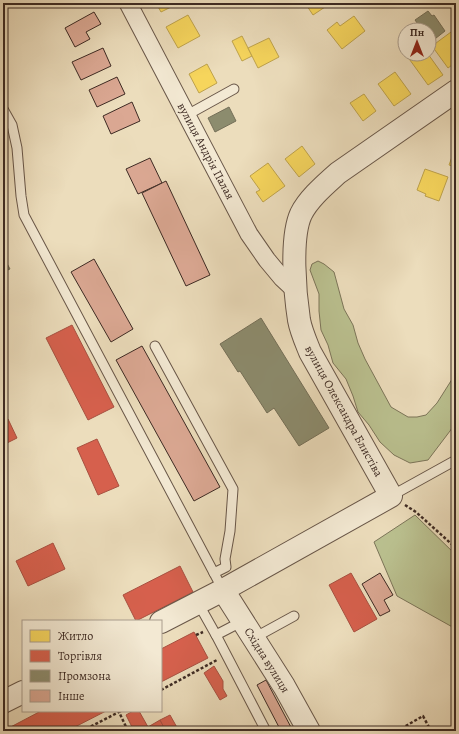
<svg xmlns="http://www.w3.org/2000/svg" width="459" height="734" viewBox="0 0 459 734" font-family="Alegreya,serif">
	<rect width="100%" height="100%" fill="#ecddbc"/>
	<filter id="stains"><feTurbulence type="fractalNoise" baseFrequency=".005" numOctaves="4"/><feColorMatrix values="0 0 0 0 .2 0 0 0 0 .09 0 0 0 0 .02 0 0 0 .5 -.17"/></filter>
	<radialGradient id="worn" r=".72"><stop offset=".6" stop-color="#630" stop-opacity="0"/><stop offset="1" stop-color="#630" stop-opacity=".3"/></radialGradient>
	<g fill="#bac08f" stroke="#7c7559">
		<polygon points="318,261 324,264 334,272 344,309 353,325 358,343 365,359 391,407 408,417 417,417 426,415 437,403 456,373 456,422 450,431 428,460 410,463 394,455 380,442 369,425 358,412 353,396 346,379 333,363 328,345 321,330 319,311 319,294 310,270 312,264"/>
		<polygon points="415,515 456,555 456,629 397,596 374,542"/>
	</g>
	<g fill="#f6d55c" stroke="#bea24b">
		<polygon points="156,3 179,3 161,12"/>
		<polygon points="305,3 331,3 313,15"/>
		<polygon points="188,15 200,36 178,48 166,27"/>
		<polygon points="354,16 365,31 342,49 327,30 337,22 340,26"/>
		<polygon points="451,32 456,40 456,62 448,68 432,46"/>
		<polygon points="242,36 252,56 242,61 232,41"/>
		<polygon points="269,38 279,57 258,68 248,48"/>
		<polygon points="409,54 428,54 443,75 428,85 407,56"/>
		<polygon points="207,64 217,83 199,93 189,74"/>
		<polygon points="395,72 411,94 394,106 378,84"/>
		<polygon points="364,94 376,111 363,121 350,103"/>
		<polygon points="302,146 315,164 299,177 285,159"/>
		<polygon points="456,146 456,167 449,165"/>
		<polygon points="268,163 285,186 263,202 256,192 260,190 250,176"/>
		<polygon points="425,169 448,177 439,201 425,196 426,194 417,190"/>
	</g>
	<g fill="#d6604d" stroke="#a85040">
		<polygon points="72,325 114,407 88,420 46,338"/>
		<polygon points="8,419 17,438 3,445 3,422"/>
		<polygon points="97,439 119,486 98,495 77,448"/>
		<polygon points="53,543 65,569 28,586 16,561"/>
		<polygon points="180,566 193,592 136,621 123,595"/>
		<polygon points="351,573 377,619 354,632 329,585"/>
		<polygon points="194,632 208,658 161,682 161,649"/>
		<polygon points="214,666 223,681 223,689 227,696 220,700 204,673"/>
		<polygon points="41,711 106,711 67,731 3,731"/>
		<polygon points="133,711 139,711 148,727 160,720 166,731 134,731 126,715"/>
		<polygon points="170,715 179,731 166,731 160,720"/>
	</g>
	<g fill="#8c8c6e" stroke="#746f58">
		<polygon points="428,11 432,16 434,15 445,31 431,42 429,39 429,30 422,30 415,20"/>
		<polygon points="229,107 236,121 215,132 208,118"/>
		<polygon points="3,256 10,269 3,272"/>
		<polygon points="261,318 329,428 299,446 274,408 267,413 240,371 238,372 220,344"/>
	</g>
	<g fill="#dba893" stroke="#3d2a23">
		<polygon points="94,12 101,24 86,32 90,39 75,47 65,28"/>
		<polygon points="103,48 111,66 81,80 72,62"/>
		<polygon points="117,77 125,94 97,107 89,90"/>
		<polygon points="132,102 140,121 111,134 103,116"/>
		<polygon points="150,158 162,183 138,194 126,169"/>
		<polygon points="166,181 210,275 186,286 142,193"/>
		<polygon points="94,259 133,329 111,342 71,272"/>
		<polygon points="142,346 220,487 194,501 116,360"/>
		<polygon points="380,573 393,595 384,600 390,611 380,616 362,584"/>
		<polygon points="266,680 293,731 281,731 257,685"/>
	</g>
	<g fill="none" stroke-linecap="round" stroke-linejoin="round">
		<defs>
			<g id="service">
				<polyline points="3,109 12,125 17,148 21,196 24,215 223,590"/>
				<polyline points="187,115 234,89"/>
				<polyline points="155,346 233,489 230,531 225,559 226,567 214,573"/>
				<polyline points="391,496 456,460"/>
				<polyline points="198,603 216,635"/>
				<polyline points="243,621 216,635 266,731"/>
				<polyline points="254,638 294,616"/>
			</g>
			<polyline id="minor" points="128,3 249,234 267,260 282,278 296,291"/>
			<g id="tertiary">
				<polyline points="223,590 284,686 309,731"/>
				<path d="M161,622L223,590L391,496L310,352C306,342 301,331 299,320C295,294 290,238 301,214C309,198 326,184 338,173L456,91"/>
				<polyline points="3,702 23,692"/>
			</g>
		</defs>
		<use href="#service" stroke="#695749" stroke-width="11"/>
		<use href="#minor" stroke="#695749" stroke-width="19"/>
		<use href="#tertiary" stroke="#695749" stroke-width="24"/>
		<g stroke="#3d2a23" stroke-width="2.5" stroke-dasharray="3 2" stroke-linecap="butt">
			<polyline points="405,505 416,512 456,548"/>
			<polyline points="196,635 203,632"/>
			<polyline points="161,690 217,660"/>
			<polyline points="121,711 119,712 128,731"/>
			<polyline points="82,731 119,712"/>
			<polyline points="397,731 423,716 431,731"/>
		</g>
		<use href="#service" stroke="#f3e9d3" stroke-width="9"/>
		<use href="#minor" stroke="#f3e9d3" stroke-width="17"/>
		<use href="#tertiary" stroke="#f3e9d3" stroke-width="22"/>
	</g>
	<g text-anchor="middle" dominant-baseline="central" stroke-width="4" stroke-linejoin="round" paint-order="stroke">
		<g font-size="12" fill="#3d2a23" stroke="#f3e9d3">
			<text transform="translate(206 151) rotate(62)">вулиця Андрія Палая</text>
			<text transform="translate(344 411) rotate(61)">вулиця Олександра Блистіва</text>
			<text transform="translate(267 660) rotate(58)">Східна вулиця</text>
		</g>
	</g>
	<rect width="459" height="734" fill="none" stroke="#ecddbc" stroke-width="16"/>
	<rect x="4" y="4" width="451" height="726" fill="none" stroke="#3d2a23" stroke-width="2"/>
	<rect x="8" y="8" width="443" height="718" fill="none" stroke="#3d2a23"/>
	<rect x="22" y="620" width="140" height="92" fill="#f3e9d3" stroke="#aa9d8d"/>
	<rect x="30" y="630" width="20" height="12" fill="#f6d55c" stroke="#aa9d8d"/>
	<text x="58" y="640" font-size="12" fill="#3d2a23">Житло</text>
	<rect x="30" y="650" width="20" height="12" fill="#d6604d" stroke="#aa9d8d"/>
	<text x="58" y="660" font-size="12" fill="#3d2a23">Торгівля</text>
	<rect x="30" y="670" width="20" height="12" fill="#8c8c6e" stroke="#aa9d8d"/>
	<text x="58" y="680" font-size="12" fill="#3d2a23">Промзона</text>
	<rect x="30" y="690" width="20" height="12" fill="#dba893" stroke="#aa9d8d"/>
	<text x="58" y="700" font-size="12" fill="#3d2a23">Інше</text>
	<g transform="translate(417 42)"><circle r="19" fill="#f3e9d3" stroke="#aa9d8d"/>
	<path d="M0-3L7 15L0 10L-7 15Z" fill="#8f2418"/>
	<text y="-6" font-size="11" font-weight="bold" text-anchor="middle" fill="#3d2a23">Пн</text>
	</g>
	<rect width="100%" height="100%" filter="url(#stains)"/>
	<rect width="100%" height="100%" fill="url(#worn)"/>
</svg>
